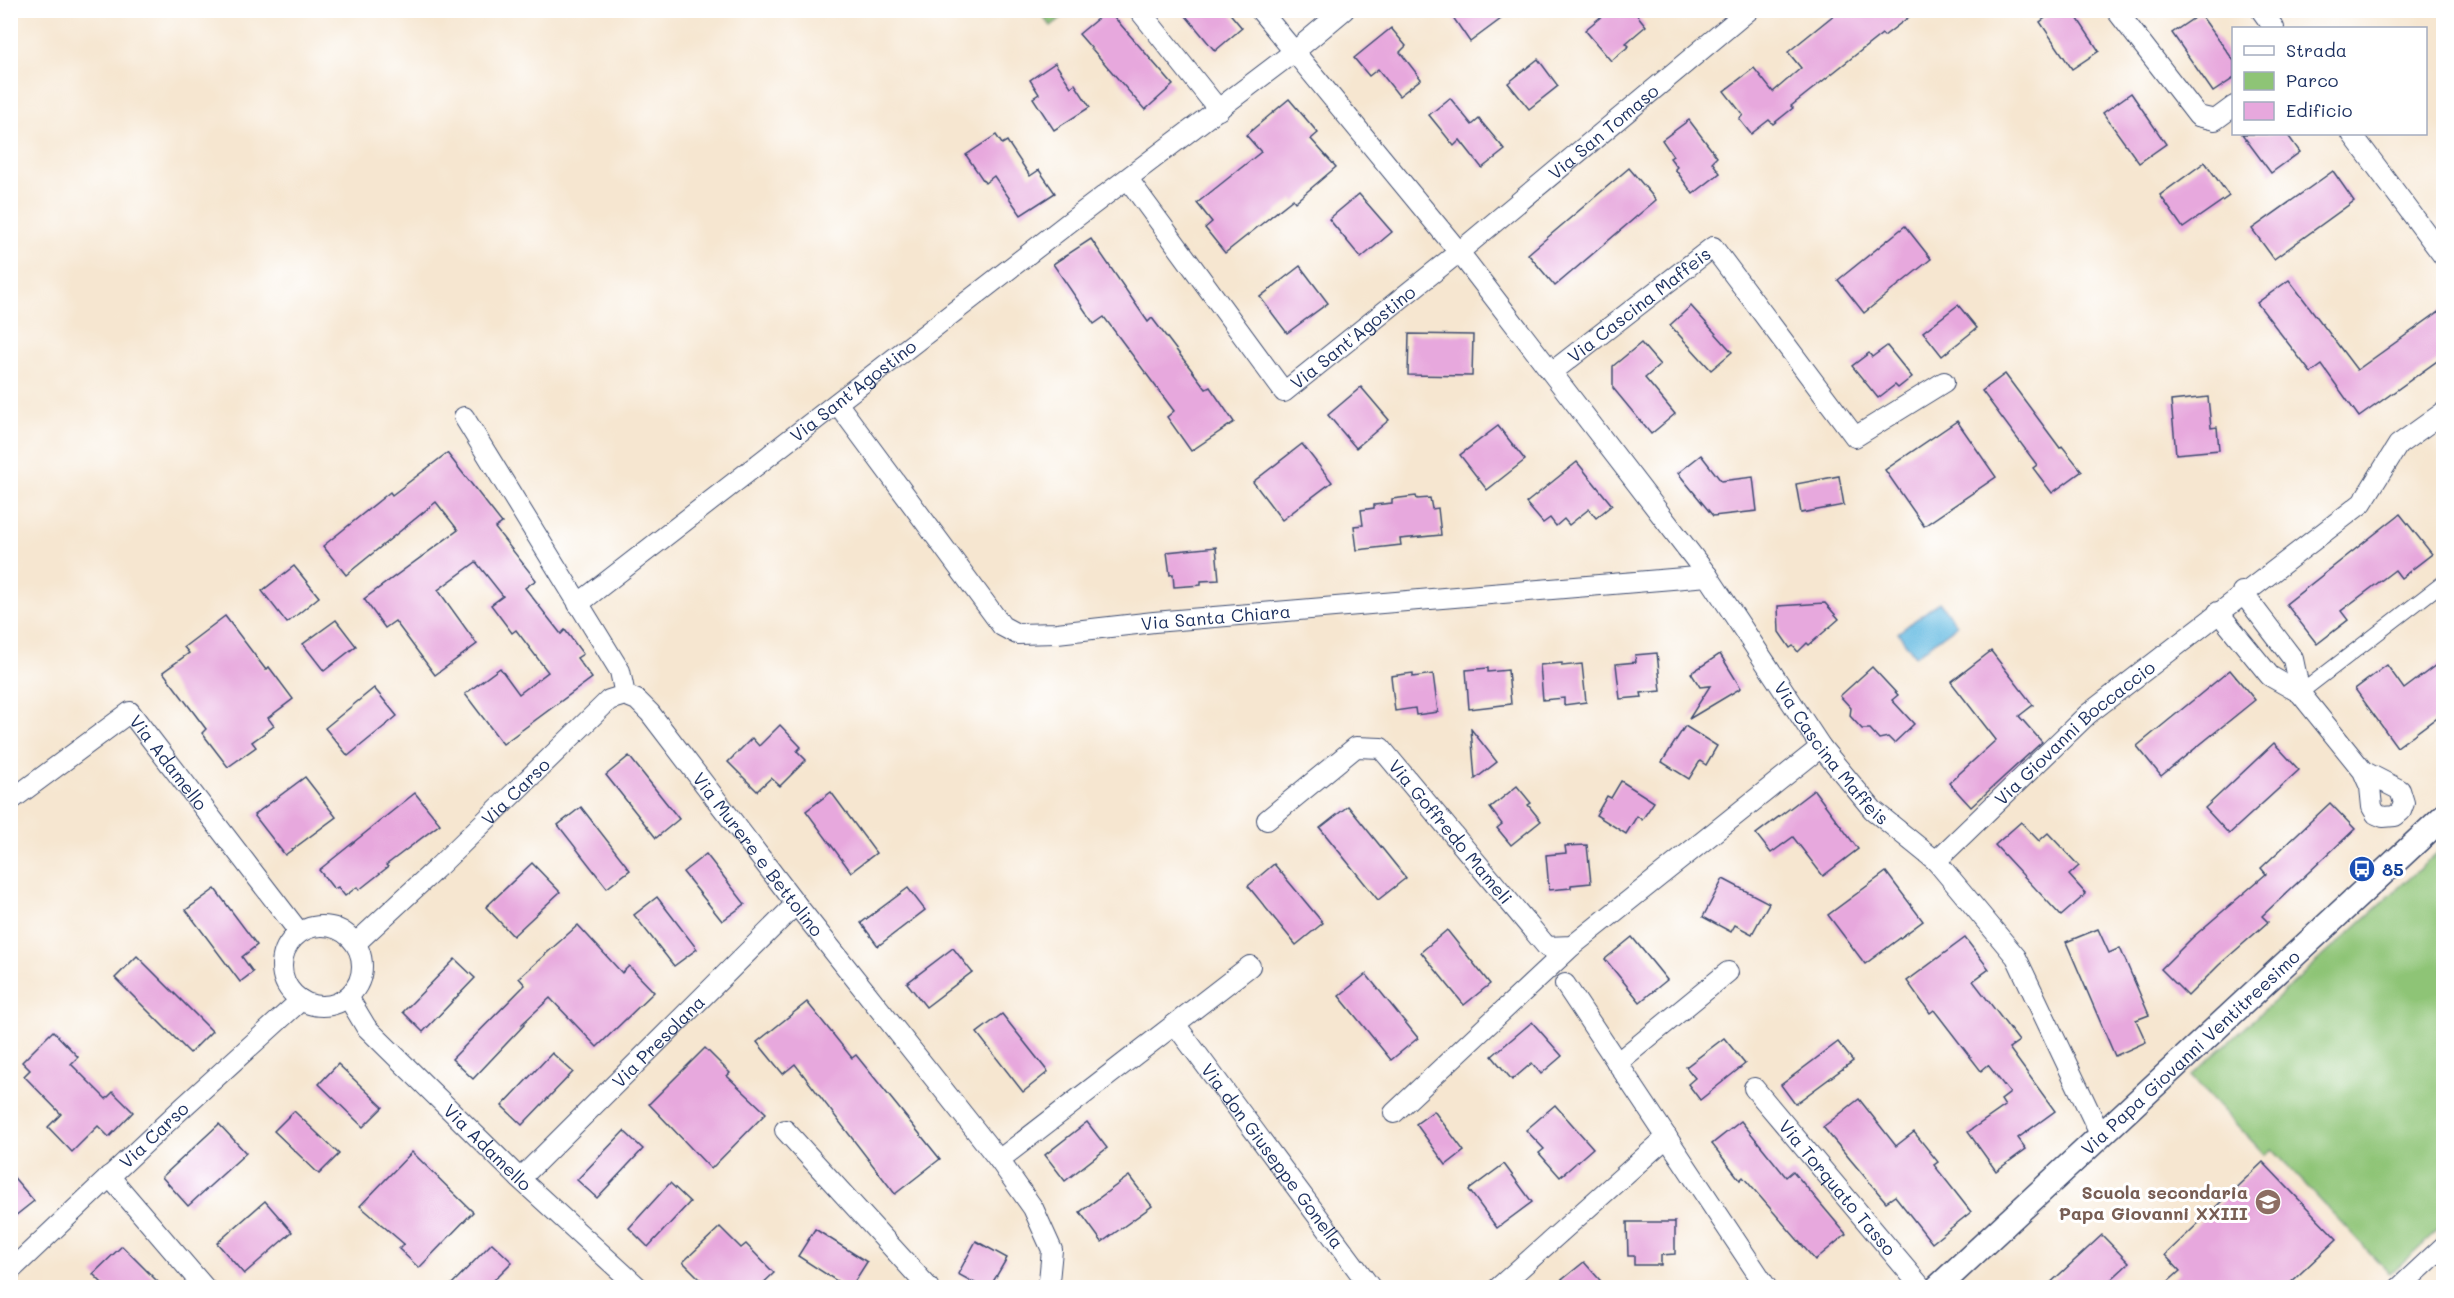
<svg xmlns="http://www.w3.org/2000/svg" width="2454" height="1298" viewBox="0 0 2454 1298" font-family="Mali,sans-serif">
	<rect width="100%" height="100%" fill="#fff"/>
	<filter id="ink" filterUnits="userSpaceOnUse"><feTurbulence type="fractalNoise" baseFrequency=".0167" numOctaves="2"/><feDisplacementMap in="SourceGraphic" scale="12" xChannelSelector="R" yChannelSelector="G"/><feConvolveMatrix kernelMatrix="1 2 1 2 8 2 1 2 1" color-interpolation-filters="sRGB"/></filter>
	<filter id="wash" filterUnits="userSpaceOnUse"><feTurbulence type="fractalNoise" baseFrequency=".008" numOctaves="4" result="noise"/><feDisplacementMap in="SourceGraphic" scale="24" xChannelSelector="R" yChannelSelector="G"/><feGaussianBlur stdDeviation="1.35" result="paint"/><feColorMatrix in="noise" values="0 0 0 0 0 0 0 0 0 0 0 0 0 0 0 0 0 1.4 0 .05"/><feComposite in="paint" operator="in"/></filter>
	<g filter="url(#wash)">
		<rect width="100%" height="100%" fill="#f6e6d0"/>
		<g fill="#8ec476" stroke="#547a6a" stroke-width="1.5">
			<polygon points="1039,11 1070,11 1051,26"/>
			<polygon points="2437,853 2444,856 2443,1225 2390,1274 2272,1149 2265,1155 2191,1076"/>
		</g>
		<polygon fill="#64bae1" stroke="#4074a0" stroke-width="1.5" points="1939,602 1957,625 1915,656 1898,633"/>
		<g id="blocks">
			<g fill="#e7a8dd">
				<polygon points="1108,10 1173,85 1145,110 1079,34"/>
				<polygon points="1181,10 1227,10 1242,28 1215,51"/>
				<polygon points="1448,10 1513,10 1470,42"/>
				<polygon points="1609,10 1633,10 1646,26 1626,43 1629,46 1611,61 1585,30"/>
				<polygon points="1840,10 1918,10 1884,36 1882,34 1791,106 1793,108 1773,124 1769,120 1751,134 1739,119 1743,115 1724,91 1754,68 1773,92 1801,68 1788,52"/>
				<polygon points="2056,10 2072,10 2099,51 2072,69 2040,22"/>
				<polygon points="2200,14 2234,61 2234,78 2213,92 2172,33"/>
				<polygon points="1391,28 1406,46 1400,52 1421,79 1399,96 1378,69 1369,76 1354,58"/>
				<polygon points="1538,59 1558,86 1529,109 1508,83"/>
				<polygon points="1055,63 1071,87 1075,84 1090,107 1054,130 1033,98 1039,94 1030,80"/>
				<polygon points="2131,93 2166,144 2139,163 2103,113"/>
				<polygon points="1450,98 1472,125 1479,119 1505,150 1482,168 1460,140 1454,146 1429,115"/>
				<polygon points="1289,99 1318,133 1311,139 1336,167 1295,202 1293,199 1225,253 1205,228 1212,222 1197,203 1261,152 1246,135"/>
				<polygon points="1689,120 1717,157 1712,162 1720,173 1693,194 1675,169 1677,167 1670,158 1673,156 1662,140"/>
				<polygon points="2242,134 2287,134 2300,152 2271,173"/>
				<polygon points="996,135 1002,144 1007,141 1030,176 1039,170 1055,193 1021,215 994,176 985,183 966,155"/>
				<polygon points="2205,162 2229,196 2183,228 2160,195"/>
				<polygon points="1629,168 1656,200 1555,286 1528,254"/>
				<polygon points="2333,171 2354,201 2274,259 2252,229"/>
				<polygon points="1359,194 1392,232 1361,258 1329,219"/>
				<polygon points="1905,226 1931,259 1864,313 1838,280"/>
				<polygon points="1091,239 1148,322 1152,318 1206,389 1210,387 1234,422 1191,451 1167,417 1174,411 1104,317 1094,324 1053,264"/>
				<polygon points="1300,266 1328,303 1287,333 1260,297"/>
				<polygon points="2289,280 2357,370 2444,308 2444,356 2359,417 2322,365 2311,373 2257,303"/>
				<polygon points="1958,305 1977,328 1942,356 1923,332"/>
				<polygon points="1691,306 1732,352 1711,370 1670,325"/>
				<polygon points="1409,334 1473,335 1472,376 1408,375"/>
				<polygon points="1641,343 1660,365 1645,378 1675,414 1651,434 1613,388 1613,366"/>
				<polygon points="1887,346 1912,377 1898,388 1895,385 1878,398 1852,366 1869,353 1872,357"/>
				<polygon points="2005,374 2060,448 2062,446 2082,471 2052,493 2033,468 2037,465 1982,391"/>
				<polygon points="1361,387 1389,420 1356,448 1328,415"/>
				<polygon points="2208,397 2211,428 2217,427 2219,450 2176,454 2171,401"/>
				<polygon points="1957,421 1996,477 1924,526 1885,470"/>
				<polygon points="1498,426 1525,460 1487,490 1460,455"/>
				<polygon points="1302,444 1332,482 1282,520 1253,482"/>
				<polygon points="447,453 502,523 495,528 536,580 525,588 561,634 565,630 583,654 577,658 592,678 503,744 465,694 500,668 519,694 548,672 516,630 512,633 491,605 503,596 476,562 438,590 477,644 435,675 395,621 385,628 364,599 458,530 436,502 346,575 323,546 390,492 392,495"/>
				<polygon points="1701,455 1721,481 1753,477 1757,511 1713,516 1678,473"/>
				<polygon points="1577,462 1612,505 1596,518 1589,509 1569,525 1564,519 1556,526 1550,518 1543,523 1526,503"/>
				<polygon points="1839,476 1844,505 1801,513 1796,484"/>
				<polygon points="1416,496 1417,499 1430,498 1432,509 1438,508 1441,535 1400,539 1401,545 1357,550 1354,526 1363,525 1361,510 1374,508 1374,505 1392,503 1392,499"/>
				<polygon points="2400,514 2432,554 2401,578 2395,570 2341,611 2348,620 2317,644 2286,604"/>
				<polygon points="1216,547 1219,580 1201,581 1201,585 1174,587 1173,574 1170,575 1167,552"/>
				<polygon points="294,566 319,597 287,623 262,591"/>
				<polygon points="1825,603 1839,619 1809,645 1807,643 1798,652 1793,646 1790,648 1779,632 1778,606"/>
				<polygon points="225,616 266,670 269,667 293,699 268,718 274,726 252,742 256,747 228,767 202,733 206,729 163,672 189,653 184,647"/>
				<polygon points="336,620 356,646 324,671 303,644"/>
				<polygon points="1991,651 2033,705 2019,716 2042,742 1971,807 1949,783 1996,740 1951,682"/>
				<polygon points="1657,653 1661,691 1641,693 1642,697 1620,699 1616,664 1636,662 1635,655"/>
				<polygon points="1720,654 1741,688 1689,719 1710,686 1700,687 1691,673"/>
				<polygon points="2444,659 2444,712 2397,747 2355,689 2387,665 2404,689"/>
				<polygon points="1562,663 1562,666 1582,664 1586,702 1564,705 1564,698 1543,700 1540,665"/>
				<polygon points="1872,667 1898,695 1892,700 1914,724 1894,743 1888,737 1879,739 1870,729 1862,729 1850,716 1851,708 1840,696"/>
				<polygon points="1488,668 1488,672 1508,670 1511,704 1469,709 1466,670"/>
				<polygon points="2230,670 2255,700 2161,776 2137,746"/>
				<polygon points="1413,673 1413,677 1433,674 1438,712 1416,715 1415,708 1395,711 1391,676"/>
				<polygon points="374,688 397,716 348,756 325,728"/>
				<polygon points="780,725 801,747 797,751 806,760 780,786 771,778 757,791 728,762 752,738 759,746"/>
				<polygon points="1685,726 1717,746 1706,765 1700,761 1689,779 1662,762"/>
				<polygon points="1471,729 1497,762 1475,779"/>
				<polygon points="2274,743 2299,770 2229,834 2205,808"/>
				<polygon points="629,756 679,819 656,838 606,775"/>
				<polygon points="305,777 336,817 285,855 254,815"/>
				<polygon points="1621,781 1654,802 1642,820 1637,816 1626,834 1596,815 1607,796 1611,798"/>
				<polygon points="1517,786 1531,803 1528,805 1541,821 1511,845 1497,828 1502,824 1490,808"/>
				<polygon points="1814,790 1858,849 1823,876 1793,837 1771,853 1756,834"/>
				<polygon points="831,792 876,853 851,872 806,811"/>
				<polygon points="415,793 440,824 386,865 388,867 359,890 357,887 345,896 338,887 334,889 319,870"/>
				<polygon points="2330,803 2355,829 2262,916 2268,922 2219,965 2188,996 2161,969 2193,937 2266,874 2261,868"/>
				<polygon points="1348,806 1406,878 1378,900 1320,828"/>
				<polygon points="581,807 630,870 607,888 558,825"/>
				<polygon points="2021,822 2039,841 2048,833 2079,866 2069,875 2086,894 2061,916 1995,845"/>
				<polygon points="1587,845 1591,883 1571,885 1571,888 1549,890 1546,855 1566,853 1565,846"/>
				<polygon points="706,854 745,904 722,921 683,872"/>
				<polygon points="532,863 560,892 513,936 486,907"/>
				<polygon points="1274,864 1323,923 1296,945 1248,886"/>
				<polygon points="1886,872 1923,921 1865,964 1828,915"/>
				<polygon points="1723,879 1769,903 1752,934 1735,925 1731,932 1703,917"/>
				<polygon points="908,888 925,910 878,946 861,923"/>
				<polygon points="215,889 257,945 242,957 253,972 240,982 186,910"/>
				<polygon points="657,897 697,949 674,966 634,915"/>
				<polygon points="578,925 622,973 629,966 654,992 597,1047 550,998 522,1024 524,1025 473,1079 452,1059 525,985 519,978"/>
				<polygon points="2098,929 2109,953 2120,948 2149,1015 2136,1020 2146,1042 2115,1056 2066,942"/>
				<polygon points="1447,930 1490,984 1464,1005 1421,952"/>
				<polygon points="1632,937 1667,980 1640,1002 1605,959"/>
				<polygon points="1965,938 1989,969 1973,981 2019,1041 2009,1048 2055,1111 2018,1138 2026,1149 1996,1171 1968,1132 2005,1106 2001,1100 2010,1093 1988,1065 1981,1071 1934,1010 1930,1013 1907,981"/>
				<polygon points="953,948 972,972 926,1007 907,983"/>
				<polygon points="137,956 212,1031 190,1053 115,978"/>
				<polygon points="455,959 475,978 423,1032 403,1012"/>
				<polygon points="1366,974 1418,1038 1391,1060 1339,996"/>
				<polygon points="807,1002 852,1058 856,1055 940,1159 895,1194 795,1064 783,1074 757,1042"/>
				<polygon points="1002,1014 1048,1072 1023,1092 977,1033"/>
				<polygon points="1532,1022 1562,1056 1541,1074 1532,1063 1512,1080 1492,1056"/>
				<polygon points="53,1031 78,1057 71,1064 106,1099 113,1092 133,1112 109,1137 98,1126 72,1152 48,1127 61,1114 24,1076 30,1070 22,1062"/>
				<polygon points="1724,1038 1745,1064 1700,1100 1688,1084 1695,1078 1686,1067"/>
				<polygon points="1838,1042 1853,1061 1795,1104 1781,1085"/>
				<polygon points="705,1048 730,1073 727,1076 766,1113 711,1169 649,1104"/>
				<polygon points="552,1053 573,1072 522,1125 502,1106"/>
				<polygon points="338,1064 383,1107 363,1127 319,1084"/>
				<polygon points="1859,1099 1896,1146 1914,1132 1938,1162 1934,1165 1971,1212 1932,1243 1895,1196 1886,1202 1823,1127"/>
				<polygon points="1555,1105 1593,1148 1560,1177 1539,1153 1544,1149 1526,1130"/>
				<polygon points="294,1111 339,1154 319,1174 274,1131"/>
				<polygon points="1434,1111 1464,1151 1446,1165 1416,1124"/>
				<polygon points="1741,1121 1786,1177 1793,1171 1846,1234 1815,1260 1743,1177 1740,1180 1712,1144"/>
				<polygon points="1087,1122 1107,1148 1065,1181 1045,1155"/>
				<polygon points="219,1124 246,1153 188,1206 162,1177"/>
				<polygon points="624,1131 643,1149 597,1198 577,1180"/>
				<polygon points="412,1152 473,1212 419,1268 399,1249 404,1244 360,1206"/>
				<polygon points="2263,1162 2337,1239 2286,1287 2162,1287 2180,1271 2165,1255"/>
				<polygon points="1504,1164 1532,1202 1497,1228 1469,1190"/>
				<polygon points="10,1173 34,1201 10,1220"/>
				<polygon points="1129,1176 1152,1206 1102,1242 1080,1212"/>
				<polygon points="670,1183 690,1202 648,1247 629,1228"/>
				<polygon points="265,1201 292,1232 244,1274 217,1243"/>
				<polygon points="1627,1222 1675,1222 1675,1254 1661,1255 1661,1265 1634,1265 1634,1256 1628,1256"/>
				<polygon points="720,1227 741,1248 746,1244 774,1273 759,1287 708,1287 683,1262"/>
				<polygon points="815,1229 867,1262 851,1287 846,1287 798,1256"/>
				<polygon points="2102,1235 2129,1263 2103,1287 2046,1287"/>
				<polygon points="976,1241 1007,1258 990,1287 982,1287 958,1274"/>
				<polygon points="492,1243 512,1262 487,1287 449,1287"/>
				<polygon points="122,1246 163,1287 106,1287 93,1274"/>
				<polygon points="1584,1262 1606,1287 1553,1287"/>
			</g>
		</g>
	</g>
	<g filter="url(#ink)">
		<use href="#blocks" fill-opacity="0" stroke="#3c4a6f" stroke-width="1.5"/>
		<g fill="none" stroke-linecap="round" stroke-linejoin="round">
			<defs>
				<polyline id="pedestrian" points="2300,693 2444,582"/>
				<g id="minor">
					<polyline points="1139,10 1219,110"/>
					<path id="s1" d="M1260,10L1459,252L1708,576L1821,747L1873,810L1936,861L2016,957L2100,1134"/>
					<polyline points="2116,10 2198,116 2215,120 2234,106"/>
					<polyline points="2261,10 2274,28"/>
					<polyline points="2352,134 2444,257"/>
					<path id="s2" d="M1128,179L1284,392L1459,252L1749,10"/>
					<path id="s3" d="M1552,372L1713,247L1855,437L1944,382"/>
					<path id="s4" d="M837,403L988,607L1002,626L1017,634L1057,633L1154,622L1708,576"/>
					<path id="s5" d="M464,417L620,671L625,695L637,700L650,713L796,904L999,1160L1033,1208L1052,1250L1049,1281L1045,1288"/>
					<polyline points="2242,592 2293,659 2300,693"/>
					<path id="s6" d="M578,604L1071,221L1295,51L1344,10"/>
					<polyline points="2218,612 2270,676 2300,693 2363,771 2370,787 2372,807 2376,814 2383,817 2395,816 2401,811 2404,803 2400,790 2363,771"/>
					<path id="s7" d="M10,801L130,712L299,932"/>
					<path id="s8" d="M1267,820L1356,747L1381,748L1547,947L1572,946L1821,747"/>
					<path id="s9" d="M1936,861L2088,714L2362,503L2398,445L2444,412"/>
					<circle cx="322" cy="966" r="40"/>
					<path id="s10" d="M356,943L438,867L609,700L625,695"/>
					<polyline points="1565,984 1767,1288"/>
					<path id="s11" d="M348,997L366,1027L520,1179L639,1288"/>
					<path id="s12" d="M1175,1024L1371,1288"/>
					<polyline points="1617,1063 1728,972"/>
					<path id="s13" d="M1754,1088L1922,1288"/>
					<polyline points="1394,1113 1572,946"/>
					<polyline points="785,1130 929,1288"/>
					<polyline points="999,1160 1250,966"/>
					<polyline points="109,1176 205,1288"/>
					<path id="s14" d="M520,1179L796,904"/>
					<path id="s15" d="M10,1271L179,1111L301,1000"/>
					<polyline points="1498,1288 1667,1137"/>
					<polyline points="2399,1288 2444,1246"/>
				</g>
				<g id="tertiary">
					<path id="s16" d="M1937,1288L2444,816"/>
				</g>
			</defs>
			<use href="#pedestrian" stroke="#3c4a6f" stroke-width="16"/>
			<use href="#minor" stroke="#3c4a6f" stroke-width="22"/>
			<use href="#tertiary" stroke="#3c4a6f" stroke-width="27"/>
			<use href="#pedestrian" stroke="#fff" stroke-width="14"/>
			<use href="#minor" stroke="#fff" stroke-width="20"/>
			<use href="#tertiary" stroke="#fff" stroke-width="24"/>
		</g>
	</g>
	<defs>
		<symbol id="bus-disc" viewBox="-11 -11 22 22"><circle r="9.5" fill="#1a4fb4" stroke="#fff"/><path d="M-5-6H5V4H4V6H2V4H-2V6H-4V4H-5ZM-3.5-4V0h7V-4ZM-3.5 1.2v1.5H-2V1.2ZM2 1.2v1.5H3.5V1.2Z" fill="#fff"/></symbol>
		<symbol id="school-disc" viewBox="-11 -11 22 22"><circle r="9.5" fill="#8d6e63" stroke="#fff"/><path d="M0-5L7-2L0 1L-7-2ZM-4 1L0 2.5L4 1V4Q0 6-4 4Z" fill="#fff"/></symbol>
	</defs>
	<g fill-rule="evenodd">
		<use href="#bus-disc" x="2347" y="854" width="30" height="30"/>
		<use href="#school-disc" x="2253" y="1187" width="30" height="30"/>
	</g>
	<g text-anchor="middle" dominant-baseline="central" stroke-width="6" stroke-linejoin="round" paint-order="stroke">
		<g font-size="18" fill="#1b2f5e" stroke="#fff">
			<text stroke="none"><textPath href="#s2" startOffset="676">Via San Tomaso</textPath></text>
			<text stroke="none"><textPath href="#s3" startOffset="110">Via Cascina Maffeis</textPath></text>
			<text stroke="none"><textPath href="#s2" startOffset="352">Via Sant'Agostino</textPath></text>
			<text stroke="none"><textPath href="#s6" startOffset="348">Via Sant'Agostino</textPath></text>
			<text stroke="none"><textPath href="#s4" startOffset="494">Via Santa Chiara</textPath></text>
			<text stroke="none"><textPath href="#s9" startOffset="189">Via Giovanni Boccaccio</textPath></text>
			<text stroke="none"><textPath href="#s1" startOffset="938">Via Cascina Maffeis</textPath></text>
			<text stroke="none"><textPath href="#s7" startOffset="213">Via Adamello</textPath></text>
			<text stroke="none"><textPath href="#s10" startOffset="220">Via Carso</textPath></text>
			<text stroke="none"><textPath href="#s8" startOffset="249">Via Goffredo Mameli</textPath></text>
			<text stroke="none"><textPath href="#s5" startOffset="532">Via Murere e Bettolino</textPath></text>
			<text stroke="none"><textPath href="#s14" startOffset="195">Via Presolana</textPath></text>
			<text stroke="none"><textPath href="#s16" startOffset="346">Via Papa Giovanni Ventitreesimo</textPath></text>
			<text stroke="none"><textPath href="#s15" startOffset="198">Via Carso</textPath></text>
			<text stroke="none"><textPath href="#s11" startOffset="206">Via Adamello</textPath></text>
			<text stroke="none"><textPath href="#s12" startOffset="164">Via don Giuseppe Gonella</textPath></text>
			<text stroke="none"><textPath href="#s13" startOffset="130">Via Torquato Tasso</textPath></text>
		</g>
		<g font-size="18" font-weight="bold" fill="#164399" stroke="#fff" text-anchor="start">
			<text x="2382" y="869">85</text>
		</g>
		<g font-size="18" font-weight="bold" fill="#785e54" stroke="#fff" text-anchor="end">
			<text x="2248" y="1192">Scuola secondaria<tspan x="2248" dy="21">Papa Giovanni XXIII</tspan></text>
		</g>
	</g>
	<rect width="2454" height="1298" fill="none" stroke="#fff" stroke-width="36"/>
	<rect x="2232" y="27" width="195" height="108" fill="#ffffff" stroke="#a4acbf" stroke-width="1.5"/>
	<rect x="2244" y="46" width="30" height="9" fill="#ffffff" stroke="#a4acbf" stroke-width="1.5"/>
	<text x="2286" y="57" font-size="18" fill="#1b2f5e">Strada</text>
	<rect x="2244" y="72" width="30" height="18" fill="#8ec476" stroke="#a4acbf" stroke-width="1.5"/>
	<text x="2286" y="87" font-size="18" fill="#1b2f5e">Parco</text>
	<rect x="2244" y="102" width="30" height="18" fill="#e7a8dd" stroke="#a4acbf" stroke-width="1.5"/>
	<text x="2286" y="117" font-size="18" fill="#1b2f5e">Edificio</text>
</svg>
